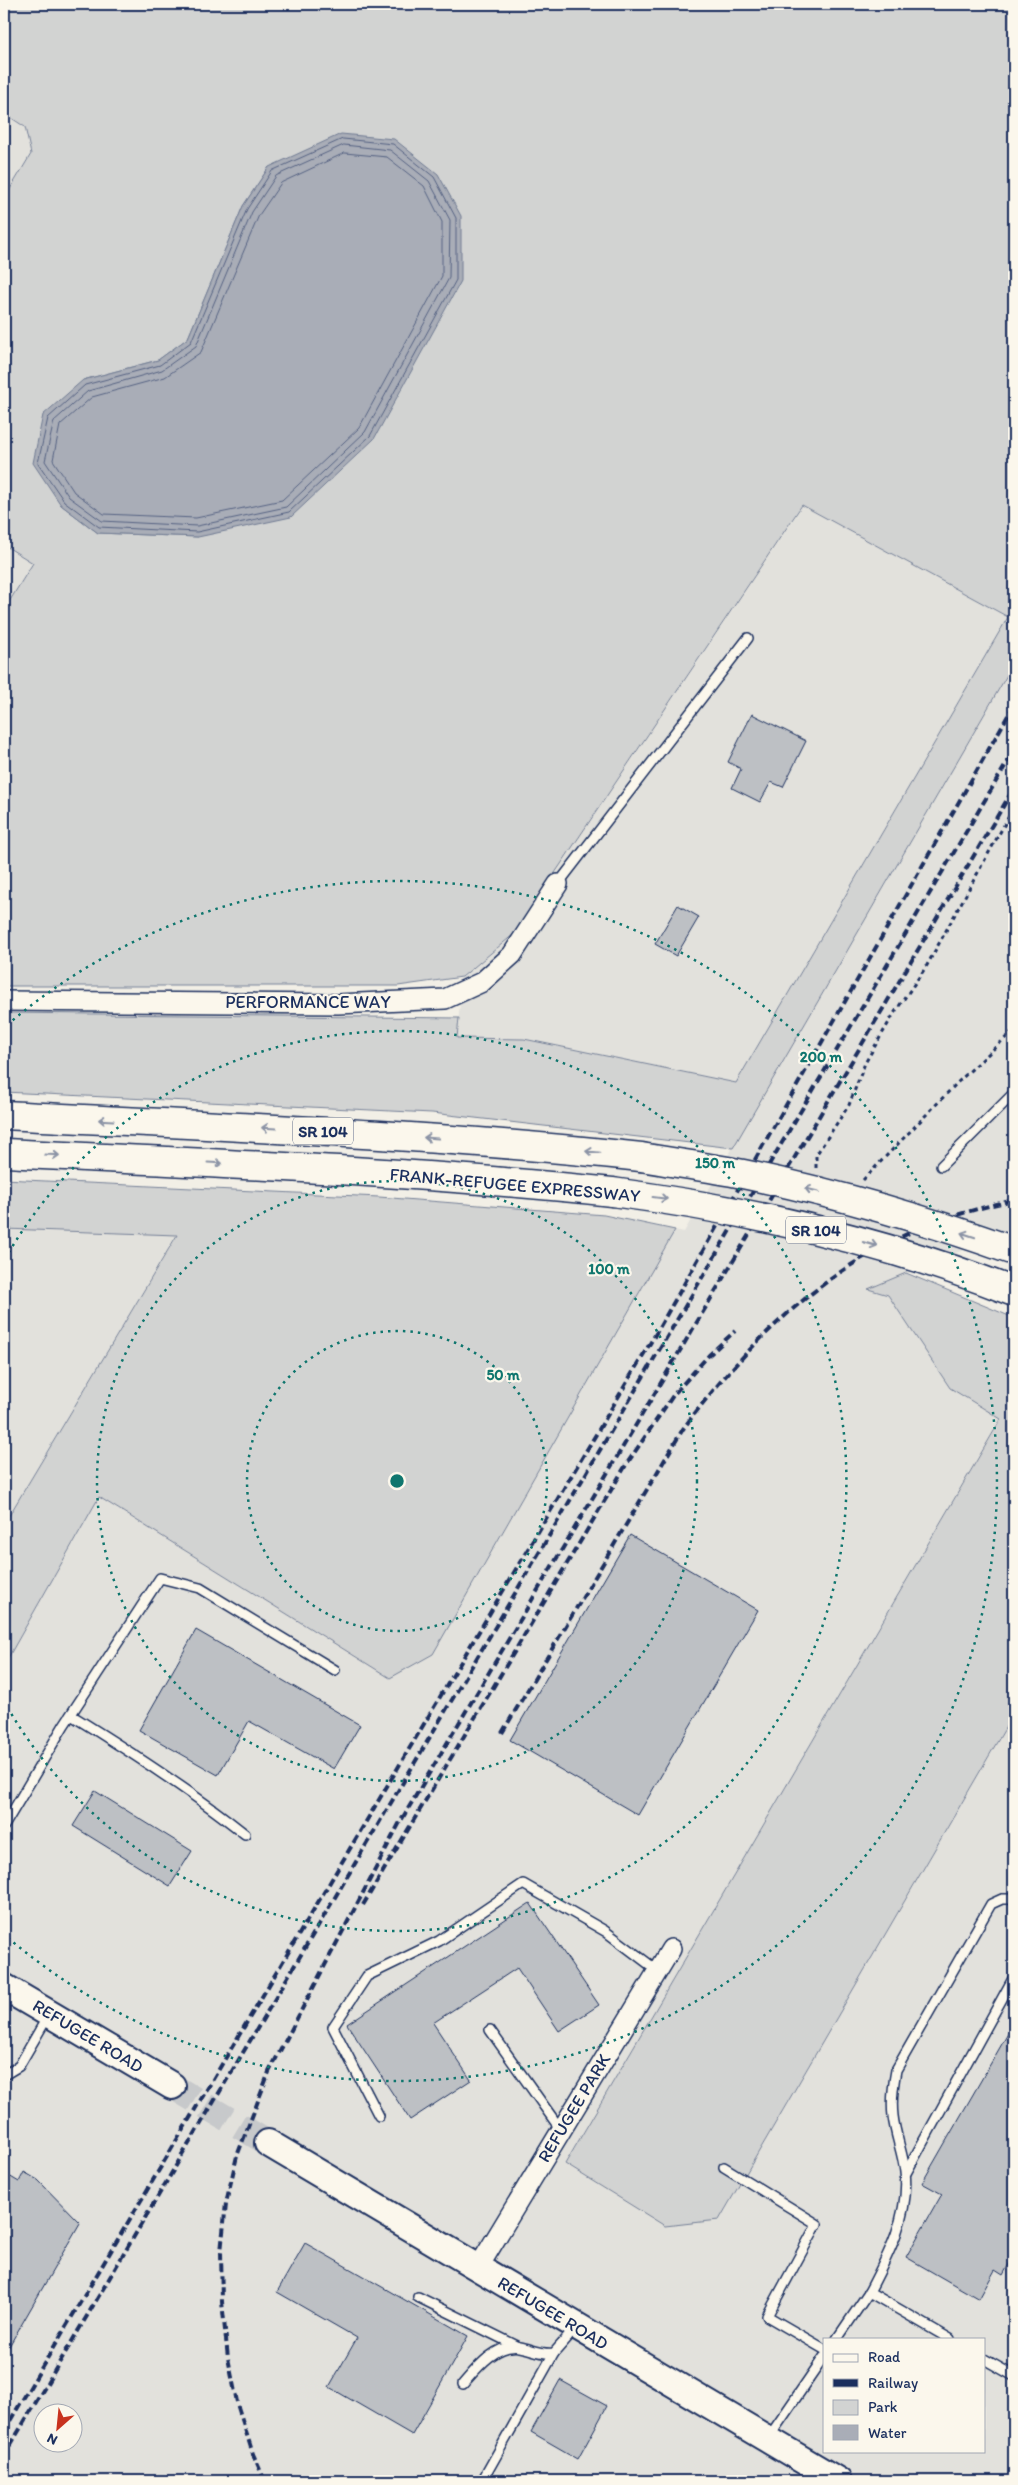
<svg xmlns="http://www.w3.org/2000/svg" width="1018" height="2485" viewBox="0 0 1018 2485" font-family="Itim,sans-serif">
	<rect width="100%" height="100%" fill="#f2efe6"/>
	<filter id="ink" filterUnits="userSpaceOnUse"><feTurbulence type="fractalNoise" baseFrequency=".02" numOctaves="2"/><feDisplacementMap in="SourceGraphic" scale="10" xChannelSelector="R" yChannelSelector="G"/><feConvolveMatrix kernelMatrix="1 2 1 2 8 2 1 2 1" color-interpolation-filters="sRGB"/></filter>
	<g filter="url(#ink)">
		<g fill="#e2e1dc" fill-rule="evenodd">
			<polygon points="4,113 25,127 31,154 4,199"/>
			<polygon points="803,505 1008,617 736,1083 524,1039 457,1038 462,977 514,934"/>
			<polygon points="4,545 33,563 4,610"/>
			<path d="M1014,663V1229L869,1289L888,1295L950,1388L1001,1418L565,2164L719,2220L1014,1713V2481H4V1665L99,1497L390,1678L468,1593L675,1230L684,1232ZM824,2339H984V2451H824ZM42,2412H72V2442H42Z"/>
			<polygon points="4,1229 177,1234 4,1524"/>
		</g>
		<g fill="#d2d3d2" stroke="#768198" fill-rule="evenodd">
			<path d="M4,4H1014V663L733,1148L432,1113L4,1092V1013L459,1018L457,1038L524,1039L736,1083L1008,617L802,505L514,934L462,977L398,986H4V610L33,563L4,545V199L31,154L25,127L4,113ZM269,167L198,537L98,533L61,505L83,380L158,360L188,338L243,206Z"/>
			<polygon points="4,1179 379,1197 604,1215 675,1230 433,1654 390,1678 99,1497 4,1665 4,1524 177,1235 4,1229"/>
			<polygon points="906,1273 1014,1318 1014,1713 719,2220 665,2226 565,2164 1001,1419 950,1388 888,1295 868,1289"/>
		</g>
		<polygon fill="#a9adb7" stroke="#707b93" points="341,134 394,139 438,174 461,216 461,281 374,439 291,517 198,537 98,533 61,505 33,463 43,415 83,380 158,360 188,338 243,206 269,167"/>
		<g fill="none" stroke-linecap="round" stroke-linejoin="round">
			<g stroke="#546182" stroke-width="1">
				<polygon points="343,139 393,144 434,177 456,218 456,280 370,436 289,512 197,532 99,527 64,501 38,463 48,418 85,385 160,365 191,342 247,209 272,171"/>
				<polygon points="344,145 390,150 429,181 450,220 449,278 365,432 286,507 197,526 102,521 69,497 45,461 54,421 88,391 162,370 196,346 252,212 276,176"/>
				<polygon points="345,153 387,157 424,186 442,222 442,276 359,428 282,500 196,518 104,514 74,492 53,460 60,425 92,397 165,377 201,352 259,215 281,183"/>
			</g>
		</g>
		<g fill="#bdc0c4" stroke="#1b2f5e">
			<polygon points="752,714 806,741 783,787 771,782 760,802 732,788 741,769 728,762"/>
			<polygon points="678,905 699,917 676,956 655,944"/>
			<polygon points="630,1535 758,1610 638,1815 510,1740"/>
			<polygon points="196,1630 360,1725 334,1769 249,1721 218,1775 139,1730"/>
			<polygon points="95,1791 192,1851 170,1886 73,1826"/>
			<polygon points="530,1903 599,2005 559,2031 517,1968 433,2023 471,2080 410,2120 347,2024"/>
			<polygon points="1014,2023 1014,2255 1003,2275 995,2270 979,2299 906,2257 942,2194 922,2183"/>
			<polygon points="24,2172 38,2180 80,2223 4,2355 4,2173 19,2182"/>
			<polygon points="305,2243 468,2336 412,2435 329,2387 357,2338 277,2292"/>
			<polygon points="560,2380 607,2406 578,2459 531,2432"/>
		</g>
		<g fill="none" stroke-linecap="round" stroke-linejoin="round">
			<polyline stroke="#c7c9cb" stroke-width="26" stroke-dasharray="26 13" stroke-linecap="butt" points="172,2086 268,2143"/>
			<defs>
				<g id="service">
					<polyline points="558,884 748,638"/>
					<polyline points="941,1166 1014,1093"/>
					<path d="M71,1715C131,1752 190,1790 245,1834"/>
					<polyline points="4,1826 64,1725 160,1578 200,1588 335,1670"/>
					<polyline points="490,2030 561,2130"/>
					<polyline points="4,2075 19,2066 48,2016"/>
					<polyline points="379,2116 333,2027 367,1976 439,1941 523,1884 605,1931 658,1971"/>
					<polyline points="724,2167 817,2224 767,2316 824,2349"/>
					<polyline points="906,2173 1014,1977"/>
					<path d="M869,2292C888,2256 910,2214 905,2172C903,2153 895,2135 893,2116C891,2100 893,2086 896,2070L991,1904L1002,1899H1014"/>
					<polyline points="418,2297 517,2346"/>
					<polyline points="837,2339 869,2292 950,2339"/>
					<polyline points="984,2359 1014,2376"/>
					<path d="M463,2384C476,2369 496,2343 520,2347C532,2349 541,2355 554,2353L575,2329"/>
					<polyline points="769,2437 824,2357"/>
					<polyline points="482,2481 554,2353"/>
					<polyline points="1013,2481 1014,2479"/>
				</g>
				<g id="minor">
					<polyline points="4,1001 338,1004 445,999 482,982 512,955 558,884"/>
					<polyline points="478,2268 671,1949"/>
				</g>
				<g id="secondary">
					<polyline points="4,1987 172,2086"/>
					<polyline points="268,2143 838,2481"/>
				</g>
				<g id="motorway">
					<path d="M4,1115C216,1126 429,1134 641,1157"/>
					<path d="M4,1153C207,1163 410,1171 612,1192"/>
				</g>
			</defs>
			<use href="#service" stroke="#1b2f5e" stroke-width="12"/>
			<use href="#minor" stroke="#1b2f5e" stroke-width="22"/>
			<use href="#secondary" stroke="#1b2f5e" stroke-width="30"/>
			<use href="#motorway" stroke="#1b2f5e" stroke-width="31"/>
			<g stroke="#1b2f5e" stroke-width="3" stroke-dasharray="4 4" stroke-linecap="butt">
				<polyline points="816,1168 816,1155 849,1105 865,1063 895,1012 926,967 1014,807"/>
				<polyline points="863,1180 958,1082 1014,1030"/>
			</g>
			<use href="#service" stroke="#fbf7ec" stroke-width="9"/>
			<use href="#minor" stroke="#fbf7ec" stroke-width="19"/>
			<use href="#secondary" stroke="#fbf7ec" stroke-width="26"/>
			<use href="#motorway" stroke="#fbf7ec" stroke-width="28"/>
			<g stroke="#1b2f5e" stroke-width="4" stroke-dasharray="8 4" stroke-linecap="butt">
				<path d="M502,1733L683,1429C745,1345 826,1267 923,1227C953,1215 983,1207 1014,1200"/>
				<polyline points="363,1905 626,1465 674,1394 709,1355 735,1331"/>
				<polyline points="4,2431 655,1335 1014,705"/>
				<polyline points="4,2456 1014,751"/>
				<polyline points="265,2481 253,2454 238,2407 228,2358 222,2302 221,2252 226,2203 237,2156 269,2072 399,1824 1014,788"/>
			</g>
			<defs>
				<g id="motorway-bridge">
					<path d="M641,1157C675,1163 709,1167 743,1174C835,1193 925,1219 1014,1251"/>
					<path d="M612,1192C749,1210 885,1241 1014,1292"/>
				</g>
			</defs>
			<use href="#motorway-bridge" stroke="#1b2f5e" stroke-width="31" stroke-linecap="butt"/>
			<use href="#motorway-bridge" stroke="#fbf7ec" stroke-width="28"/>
		</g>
		<defs><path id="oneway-shaft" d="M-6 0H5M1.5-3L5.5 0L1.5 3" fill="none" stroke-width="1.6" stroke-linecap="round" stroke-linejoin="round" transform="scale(1.25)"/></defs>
		<g stroke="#8b93a5">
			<use href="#oneway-shaft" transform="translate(106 1120) rotate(-177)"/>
			<use href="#oneway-shaft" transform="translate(269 1128) rotate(-177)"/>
			<use href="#oneway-shaft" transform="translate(431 1138) rotate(-176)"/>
			<use href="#oneway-shaft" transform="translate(593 1152) rotate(-174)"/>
			<use href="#oneway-shaft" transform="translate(52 1155) rotate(3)"/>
			<use href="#oneway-shaft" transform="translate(215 1163) rotate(3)"/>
			<use href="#oneway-shaft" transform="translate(812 1190) rotate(-167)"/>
			<use href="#oneway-shaft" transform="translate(660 1198) rotate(7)"/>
			<use href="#oneway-shaft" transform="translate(968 1235) rotate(-162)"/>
			<use href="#oneway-shaft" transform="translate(870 1244) rotate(16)"/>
		</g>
	</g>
	<g fill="none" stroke="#0f766e" stroke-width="2.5" stroke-dasharray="2.5 5">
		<circle cx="397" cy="1481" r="150"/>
		<circle cx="397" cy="1481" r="300"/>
		<path d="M5 1259A450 450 0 1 1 5 1703"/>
		<path d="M7 1025A600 600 0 1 1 7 1937"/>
	</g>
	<g text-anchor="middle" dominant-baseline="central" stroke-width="4.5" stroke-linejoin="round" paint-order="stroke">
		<g fill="#fbf7ec" stroke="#5e6b89" stroke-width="1">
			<rect x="293" y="1117.5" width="60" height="27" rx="4"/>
			<rect x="786" y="1216.5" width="60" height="27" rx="4"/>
		</g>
		<g font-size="16" font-weight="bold" fill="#1b2f5e">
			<text x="323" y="1131">SR 104</text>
			<text x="816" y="1230">SR 104</text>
		</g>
		<g font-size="18" fill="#1b2f5e" stroke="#fbf7ec">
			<text x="308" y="1002">PERFORMANCE WAY</text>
			<text transform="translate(515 1185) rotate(5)">FRANK-REFUGEE EXPRESSWAY</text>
			<text transform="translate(88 2036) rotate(31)">REFUGEE ROAD</text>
			<text transform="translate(574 2108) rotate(-59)">REFUGEE PARK</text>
			<text transform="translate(553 2313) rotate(31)">REFUGEE ROAD</text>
		</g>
	</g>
	<circle cx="397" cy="1481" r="8" fill="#0f766e" stroke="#fbf7ec" stroke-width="2.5"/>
	<g font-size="15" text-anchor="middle" font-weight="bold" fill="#0f766e" stroke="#fbf7ec" stroke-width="4.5" stroke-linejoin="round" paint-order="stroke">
		<text x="821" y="1062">200 m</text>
		<text x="715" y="1168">150 m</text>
		<text x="609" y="1274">100 m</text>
		<text x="503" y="1380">50 m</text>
	</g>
	<rect width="1018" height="2485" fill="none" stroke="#fbf7ec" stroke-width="20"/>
	<rect x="10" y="10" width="998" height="2465" fill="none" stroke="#1b2f5e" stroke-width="2" filter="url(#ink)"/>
	<rect x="823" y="2338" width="162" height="115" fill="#fbf7ec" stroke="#a1a7b3"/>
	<rect x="833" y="2354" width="25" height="8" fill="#fbf7ec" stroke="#a1a7b3"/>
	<text x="868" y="2362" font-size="15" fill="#1b2f5e">Road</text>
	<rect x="833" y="2379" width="25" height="8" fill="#1b2f5e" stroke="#a1a7b3"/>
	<text x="868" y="2388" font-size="15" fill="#1b2f5e">Railway</text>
	<rect x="833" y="2400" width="25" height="15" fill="#d2d3d2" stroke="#a1a7b3"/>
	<text x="868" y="2412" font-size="15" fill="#1b2f5e">Park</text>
	<rect x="833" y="2425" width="25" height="15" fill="#a9adb7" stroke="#a1a7b3"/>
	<text x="868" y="2438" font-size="15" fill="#1b2f5e">Water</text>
	<g transform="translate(58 2428) rotate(207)"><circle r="24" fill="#fbf7ec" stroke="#a1a7b3"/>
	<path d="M0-4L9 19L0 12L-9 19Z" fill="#c8321e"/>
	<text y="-8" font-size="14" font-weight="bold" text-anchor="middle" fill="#1b2f5e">N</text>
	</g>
</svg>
